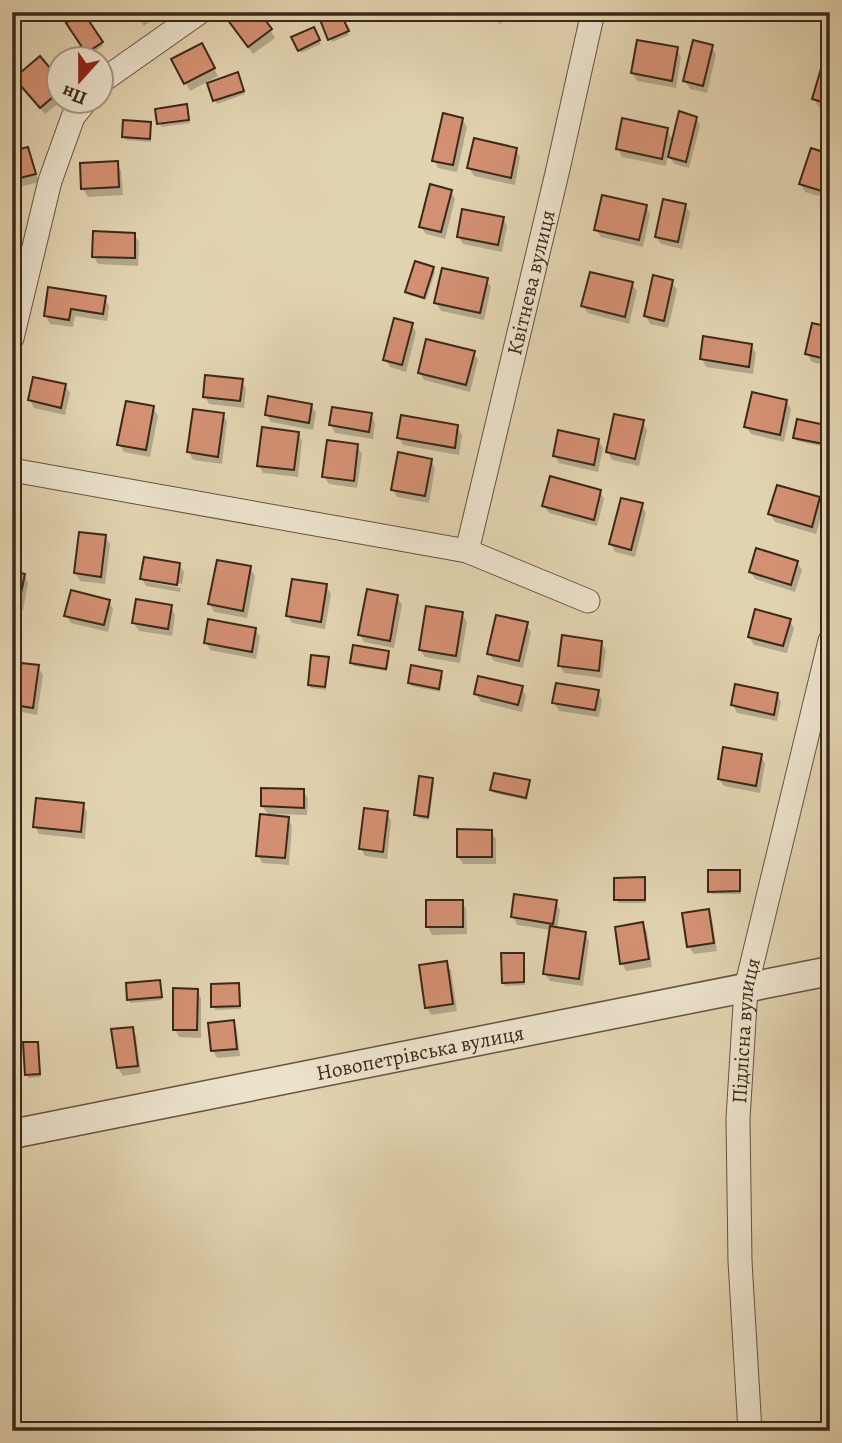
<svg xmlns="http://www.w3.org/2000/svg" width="842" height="1443" viewBox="0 0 842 1443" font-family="Alegreya,serif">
	<rect width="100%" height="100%" fill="#e2d3b0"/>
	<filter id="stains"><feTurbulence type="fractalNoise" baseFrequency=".00286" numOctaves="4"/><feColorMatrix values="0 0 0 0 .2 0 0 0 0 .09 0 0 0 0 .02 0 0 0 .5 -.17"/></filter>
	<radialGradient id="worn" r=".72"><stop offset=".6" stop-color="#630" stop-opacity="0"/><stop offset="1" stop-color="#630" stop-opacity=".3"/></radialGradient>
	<g fill="#0003">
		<polygon points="135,12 164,12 144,26"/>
		<polygon points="339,12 349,35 332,42 330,39"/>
		<polygon points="421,12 436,12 425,19"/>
		<polygon points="487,12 511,12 500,24"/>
		<polygon points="657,12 695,12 693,22"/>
		<polygon points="710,12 729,12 728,17"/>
		<polygon points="82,14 103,46 89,55 69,23"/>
		<polygon points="233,27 270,30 275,38 253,54"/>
		<polygon points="313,29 321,44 301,53 294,38"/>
		<polygon points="201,45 218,76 190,91 173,60"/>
		<polygon points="711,46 716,54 707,93 690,89 685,81"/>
		<polygon points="677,49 681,57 676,88 637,81 632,73"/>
		<polygon points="830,66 830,110 819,107 814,99"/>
		<polygon points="239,77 245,94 217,104 215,100"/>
		<polygon points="17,79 60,82 60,102 45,114"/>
		<polygon points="186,106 190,123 161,127 157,110"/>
		<polygon points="696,118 700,126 689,168 674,164 668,154 666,166 622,157 618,149 667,129 673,141"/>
		<polygon points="462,119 467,127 457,172 438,168 434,160"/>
		<polygon points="150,123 151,142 126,140 124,137"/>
		<polygon points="27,149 39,182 12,189 12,153"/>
		<polygon points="516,150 520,157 515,185 474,176 469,168"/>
		<polygon points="830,156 830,199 805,192 801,184"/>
		<polygon points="117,163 121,171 123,195 88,197 83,189 82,165"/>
		<polygon points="451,191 455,199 445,239 426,234 421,227"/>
		<polygon points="685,205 690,213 682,249 661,244 656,237"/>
		<polygon points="646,206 650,214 643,247 601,237 596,230"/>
		<polygon points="503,218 507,226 502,252 463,244 459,237"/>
		<polygon points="134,234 139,242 138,266 98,264 94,257"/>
		<polygon points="433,269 435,272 426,300 409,295 407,291"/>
		<polygon points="486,280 491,287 484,320 441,311 436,303"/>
		<polygon points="672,282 677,290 668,328 650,324 646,316"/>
		<polygon points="632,284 637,291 629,324 588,313 583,306"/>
		<polygon points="105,298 109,306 107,321 75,316 73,327 50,324 46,316"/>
		<polygon points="412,325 416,332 406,372 390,367 385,359"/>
		<polygon points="830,329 830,366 812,362 807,354"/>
		<polygon points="751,346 756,353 753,374 706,367 702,359"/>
		<polygon points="474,353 478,360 470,392 424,380 420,373"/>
		<polygon points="242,381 246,389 244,408 209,404 205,396"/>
		<polygon points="65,385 70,393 65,415 34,408 30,400"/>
		<polygon points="786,401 791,409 784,442 751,434 746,427"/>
		<polygon points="311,405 316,413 313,430 271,422 267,415"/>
		<polygon points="153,408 158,416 150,457 124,452 119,444"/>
		<polygon points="223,415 227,422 222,464 193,460 189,452"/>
		<polygon points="371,415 375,423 373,439 335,433 331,425"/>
		<polygon points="642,422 647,430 639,466 612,460 608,452"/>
		<polygon points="457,427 462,435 459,455 403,445 399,438"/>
		<polygon points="830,427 830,448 797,441 795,438"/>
		<polygon points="298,433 302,441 298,477 263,473 259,466"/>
		<polygon points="598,440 603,448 598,472 559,463 555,456"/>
		<polygon points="357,446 362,454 357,488 329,484 324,476"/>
		<polygon points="431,460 435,468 429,503 397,497 393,490"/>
		<polygon points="600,492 604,499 597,526 549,513 544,506"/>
		<polygon points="819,498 824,506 816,534 775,522 770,514"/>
		<polygon points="642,505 646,513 635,557 615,552 611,544"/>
		<polygon points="105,536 110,544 105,584 80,581 75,573"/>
		<polygon points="797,562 802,570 795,592 755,579 751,572"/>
		<polygon points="179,564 184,572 182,584 145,578 145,581 181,588 180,592 146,586 142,579"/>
		<polygon points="250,568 255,576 247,618 214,612 210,604"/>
		<polygon points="12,573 24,575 28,583 23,610 12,607"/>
		<polygon points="326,586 331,594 325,629 292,623 288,616"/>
		<polygon points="397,597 402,605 394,648 364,642 360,634"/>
		<polygon points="109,601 113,609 108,632 71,623 66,615"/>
		<polygon points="171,607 175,615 172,636 139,631 134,623"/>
		<polygon points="462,614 467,622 460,663 425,657 420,650"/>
		<polygon points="789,620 794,628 787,653 754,645 749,637"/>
		<polygon points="526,624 531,632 523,668 494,661 489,654"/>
		<polygon points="255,629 260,637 256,659 210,650 206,642"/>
		<polygon points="601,643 606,650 602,678 564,673 560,666"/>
		<polygon points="388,653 390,656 387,671 354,666 352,663"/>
		<polygon points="328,658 329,662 326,690 311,688 310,685"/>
		<polygon points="38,667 43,675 37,715 21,712 16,705"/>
		<polygon points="441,673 443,676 440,692 411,686 410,683"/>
		<polygon points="522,688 526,696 522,712 481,702 476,694"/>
		<polygon points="598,692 602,700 599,717 559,711 554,703"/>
		<polygon points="777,694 781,702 777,721 737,713 733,705"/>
		<polygon points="761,756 765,764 760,793 724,786 719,779"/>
		<polygon points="432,779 434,783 429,820 418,818 416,815"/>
		<polygon points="528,782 530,785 527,800 494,793 492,790"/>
		<polygon points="303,790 308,798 307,815 271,814 271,817 288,818 292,826 289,865 262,863 258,855 269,816 262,806"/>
		<polygon points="83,805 87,812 85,839 39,834 35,826"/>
		<polygon points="387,813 391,821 387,859 365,856 361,849"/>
		<polygon points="491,832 496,839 496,864 463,864 458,856"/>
		<polygon points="739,872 741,894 712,894 710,891"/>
		<polygon points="616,879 644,879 646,903 618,903"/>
		<polygon points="462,902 466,909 467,934 432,935 428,927"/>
		<polygon points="556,902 560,910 557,929 585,933 589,941 583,986 550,981 545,974 551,930 517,925 513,917"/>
		<polygon points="708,911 712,919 717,951 694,954 689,947"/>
		<polygon points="643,924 647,932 652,967 626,971 622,963"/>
		<polygon points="523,954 525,985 505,986 503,982"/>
		<polygon points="446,963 451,971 457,1011 431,1015 427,1007"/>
		<polygon points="159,982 162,1000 130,1003 129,1000"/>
		<polygon points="238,985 241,1009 215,1010 213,986"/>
		<polygon points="197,991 201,998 201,1038 179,1037 175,1029"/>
		<polygon points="233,1022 237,1030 240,1056 217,1058 213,1051"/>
		<polygon points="132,1029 136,1036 141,1073 123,1076 118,1068 113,1031"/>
		<polygon points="37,1043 41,1077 28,1078 27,1074"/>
	</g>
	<g fill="#d49073" stroke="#3b2819" stroke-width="2">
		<polygon points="83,12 103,42 86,53 66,23"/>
		<polygon points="236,12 259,12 272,29 248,47 227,19"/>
		<polygon points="317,12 340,12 349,31 328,40"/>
		<polygon points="314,27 320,40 298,51 291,37"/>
		<polygon points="637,40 678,47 672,81 631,73"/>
		<polygon points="693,40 713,45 703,86 683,81"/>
		<polygon points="202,43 215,68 184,84 171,59"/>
		<polygon points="40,56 60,80 60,91 40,108 14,78"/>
		<polygon points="823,62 830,64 830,104 812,99"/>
		<polygon points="238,72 244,91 213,101 207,83"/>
		<polygon points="187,104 189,120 157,124 155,109"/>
		<polygon points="679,111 697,117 686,162 668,157"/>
		<polygon points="443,113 463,118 453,165 432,161"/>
		<polygon points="622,118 668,128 662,159 616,149"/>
		<polygon points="123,120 151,122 150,139 122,137"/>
		<polygon points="474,138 517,148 511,178 467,168"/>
		<polygon points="28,147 36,174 12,180 12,151"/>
		<polygon points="811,148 830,154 828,193 799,184"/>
		<polygon points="118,161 119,187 81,189 80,163"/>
		<polygon points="430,184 452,190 441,232 419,227"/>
		<polygon points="602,195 647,205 639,240 594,230"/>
		<polygon points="663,199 686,204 678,242 655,237"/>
		<polygon points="462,209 504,217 498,245 457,237"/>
		<polygon points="93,231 135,233 135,258 92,257"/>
		<polygon points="415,261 434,267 424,298 405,292"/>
		<polygon points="442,268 488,278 480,313 434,303"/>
		<polygon points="590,272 633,282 625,317 581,306"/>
		<polygon points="653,275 673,280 664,321 644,316"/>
		<polygon points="48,287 106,296 103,314 71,309 69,320 44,316"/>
		<polygon points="394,318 413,323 402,365 383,360"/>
		<polygon points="812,323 830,327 830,360 805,354"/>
		<polygon points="703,336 752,344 749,367 700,359"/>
		<polygon points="426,339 475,351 466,385 418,373"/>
		<polygon points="205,375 243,379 240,401 203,397"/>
		<polygon points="33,377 66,384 61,408 28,400"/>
		<polygon points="752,392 787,400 780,435 744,427"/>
		<polygon points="268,396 312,404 309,423 265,415"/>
		<polygon points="126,401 154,406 146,450 117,445"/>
		<polygon points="332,407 372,413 369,432 329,425"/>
		<polygon points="193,409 224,413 218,457 187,452"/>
		<polygon points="614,414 644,420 635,459 606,452"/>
		<polygon points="401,415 458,425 455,448 397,438"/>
		<polygon points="797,419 830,426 829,445 793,438"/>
		<polygon points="262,427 299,432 294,470 257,466"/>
		<polygon points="558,430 599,439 594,465 553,456"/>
		<polygon points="327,440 358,444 354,481 322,477"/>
		<polygon points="398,452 432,459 425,496 391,490"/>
		<polygon points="550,476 601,490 594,520 542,506"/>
		<polygon points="777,485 820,497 812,527 768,514"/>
		<polygon points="621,498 643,503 631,550 609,544"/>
		<polygon points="79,532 106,535 101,577 74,573"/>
		<polygon points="756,548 798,561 791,585 749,572"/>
		<polygon points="144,557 180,563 177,585 140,579"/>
		<polygon points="217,560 251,566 243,611 208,604"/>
		<polygon points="12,571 25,574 19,603 12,601"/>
		<polygon points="292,579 327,584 321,622 286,616"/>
		<polygon points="367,589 398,595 390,641 358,635"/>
		<polygon points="71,590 110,600 104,625 64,616"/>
		<polygon points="136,599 172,605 168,629 132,623"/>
		<polygon points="426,606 463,612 456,656 419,650"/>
		<polygon points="755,609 791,619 783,646 748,637"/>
		<polygon points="496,615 528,622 519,661 487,654"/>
		<polygon points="208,619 256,628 252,652 204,643"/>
		<polygon points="562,635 602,641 599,671 558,666"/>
		<polygon points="353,645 389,651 386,669 350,663"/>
		<polygon points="311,655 329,657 325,687 308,685"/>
		<polygon points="21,663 39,665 33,708 14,705"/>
		<polygon points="411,665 442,671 439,689 408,683"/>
		<polygon points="478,676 523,686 518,705 474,694"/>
		<polygon points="556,683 599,690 595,710 552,703"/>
		<polygon points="735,684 778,693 774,715 731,705"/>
		<polygon points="723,747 762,754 756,786 718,779"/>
		<polygon points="494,773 530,780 526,798 490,790"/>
		<polygon points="419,776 433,778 428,817 414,815"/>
		<polygon points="261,788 304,789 304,808 261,806"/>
		<polygon points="36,798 84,803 81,832 33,827"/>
		<polygon points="364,808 388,811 383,852 359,849"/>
		<polygon points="260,814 289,817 285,858 256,856"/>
		<polygon points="457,829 492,830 492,857 457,857"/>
		<polygon points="708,870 740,870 740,891 708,892"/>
		<polygon points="645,877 645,900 614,900 614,878"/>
		<polygon points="514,894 557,900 553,924 511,917"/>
		<rect x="426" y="900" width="37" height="27"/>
		<polygon points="709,909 714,943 687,947 682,913"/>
		<polygon points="643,922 649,959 620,964 615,927"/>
		<polygon points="550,926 586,932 579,979 543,974"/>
		<polygon points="501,953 524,953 524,982 502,983"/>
		<polygon points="447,961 453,1004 425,1008 419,965"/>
		<polygon points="160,980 162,997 127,1000 126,983"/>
		<polygon points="239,983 240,1006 211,1007 211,984"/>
		<polygon points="173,988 198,989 197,1030 173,1030"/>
		<polygon points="234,1020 237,1049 211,1051 208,1023"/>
		<polygon points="133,1027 138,1066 117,1068 111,1029"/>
		<polygon points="23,1042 38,1042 40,1074 25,1075"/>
	</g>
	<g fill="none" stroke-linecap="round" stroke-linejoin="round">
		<defs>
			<g id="minor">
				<polyline points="102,81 200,12"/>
				<polyline points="12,338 50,181 73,117 85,102"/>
				<polyline points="12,470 467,551 588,601"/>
				<path id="s1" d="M467,551L558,169L593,12"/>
				<path id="s2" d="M750,1431L740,1261L738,1119L746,988L830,641"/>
			</g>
			<g id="tertiary">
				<path id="s3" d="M12,1134L830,971"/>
			</g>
		</defs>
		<use href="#minor" stroke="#65533f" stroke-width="25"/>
		<use href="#tertiary" stroke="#65533f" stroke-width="31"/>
		<use href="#minor" stroke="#ece2cc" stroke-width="23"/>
		<use href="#tertiary" stroke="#ece2cc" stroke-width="28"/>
	</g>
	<g text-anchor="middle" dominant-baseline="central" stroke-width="5" stroke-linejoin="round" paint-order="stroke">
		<g font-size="21" fill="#3b2819" stroke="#ece2cc">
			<text stroke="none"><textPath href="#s1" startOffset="276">Квітнева вулиця</textPath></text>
			<text stroke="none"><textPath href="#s2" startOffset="401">Підлісна вулиця</textPath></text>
			<text stroke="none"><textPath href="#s3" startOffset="416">Новопетрівська вулиця</textPath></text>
		</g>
	</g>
	<rect width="842" height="1443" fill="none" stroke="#e2d3b0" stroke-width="42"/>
	<rect x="14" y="14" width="814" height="1415" fill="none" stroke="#3b2819" stroke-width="3.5"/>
	<rect x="21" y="21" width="800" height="1401" fill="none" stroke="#3b2819" stroke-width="2"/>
	<g transform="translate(80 80) rotate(201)"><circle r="33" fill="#ece2cc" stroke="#a59884" stroke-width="2"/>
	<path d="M0-5L12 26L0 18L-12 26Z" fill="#8f2418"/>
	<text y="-10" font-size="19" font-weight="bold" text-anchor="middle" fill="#3b2819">Пн</text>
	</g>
	<rect width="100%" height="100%" filter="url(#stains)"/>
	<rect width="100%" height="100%" fill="url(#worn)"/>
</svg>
